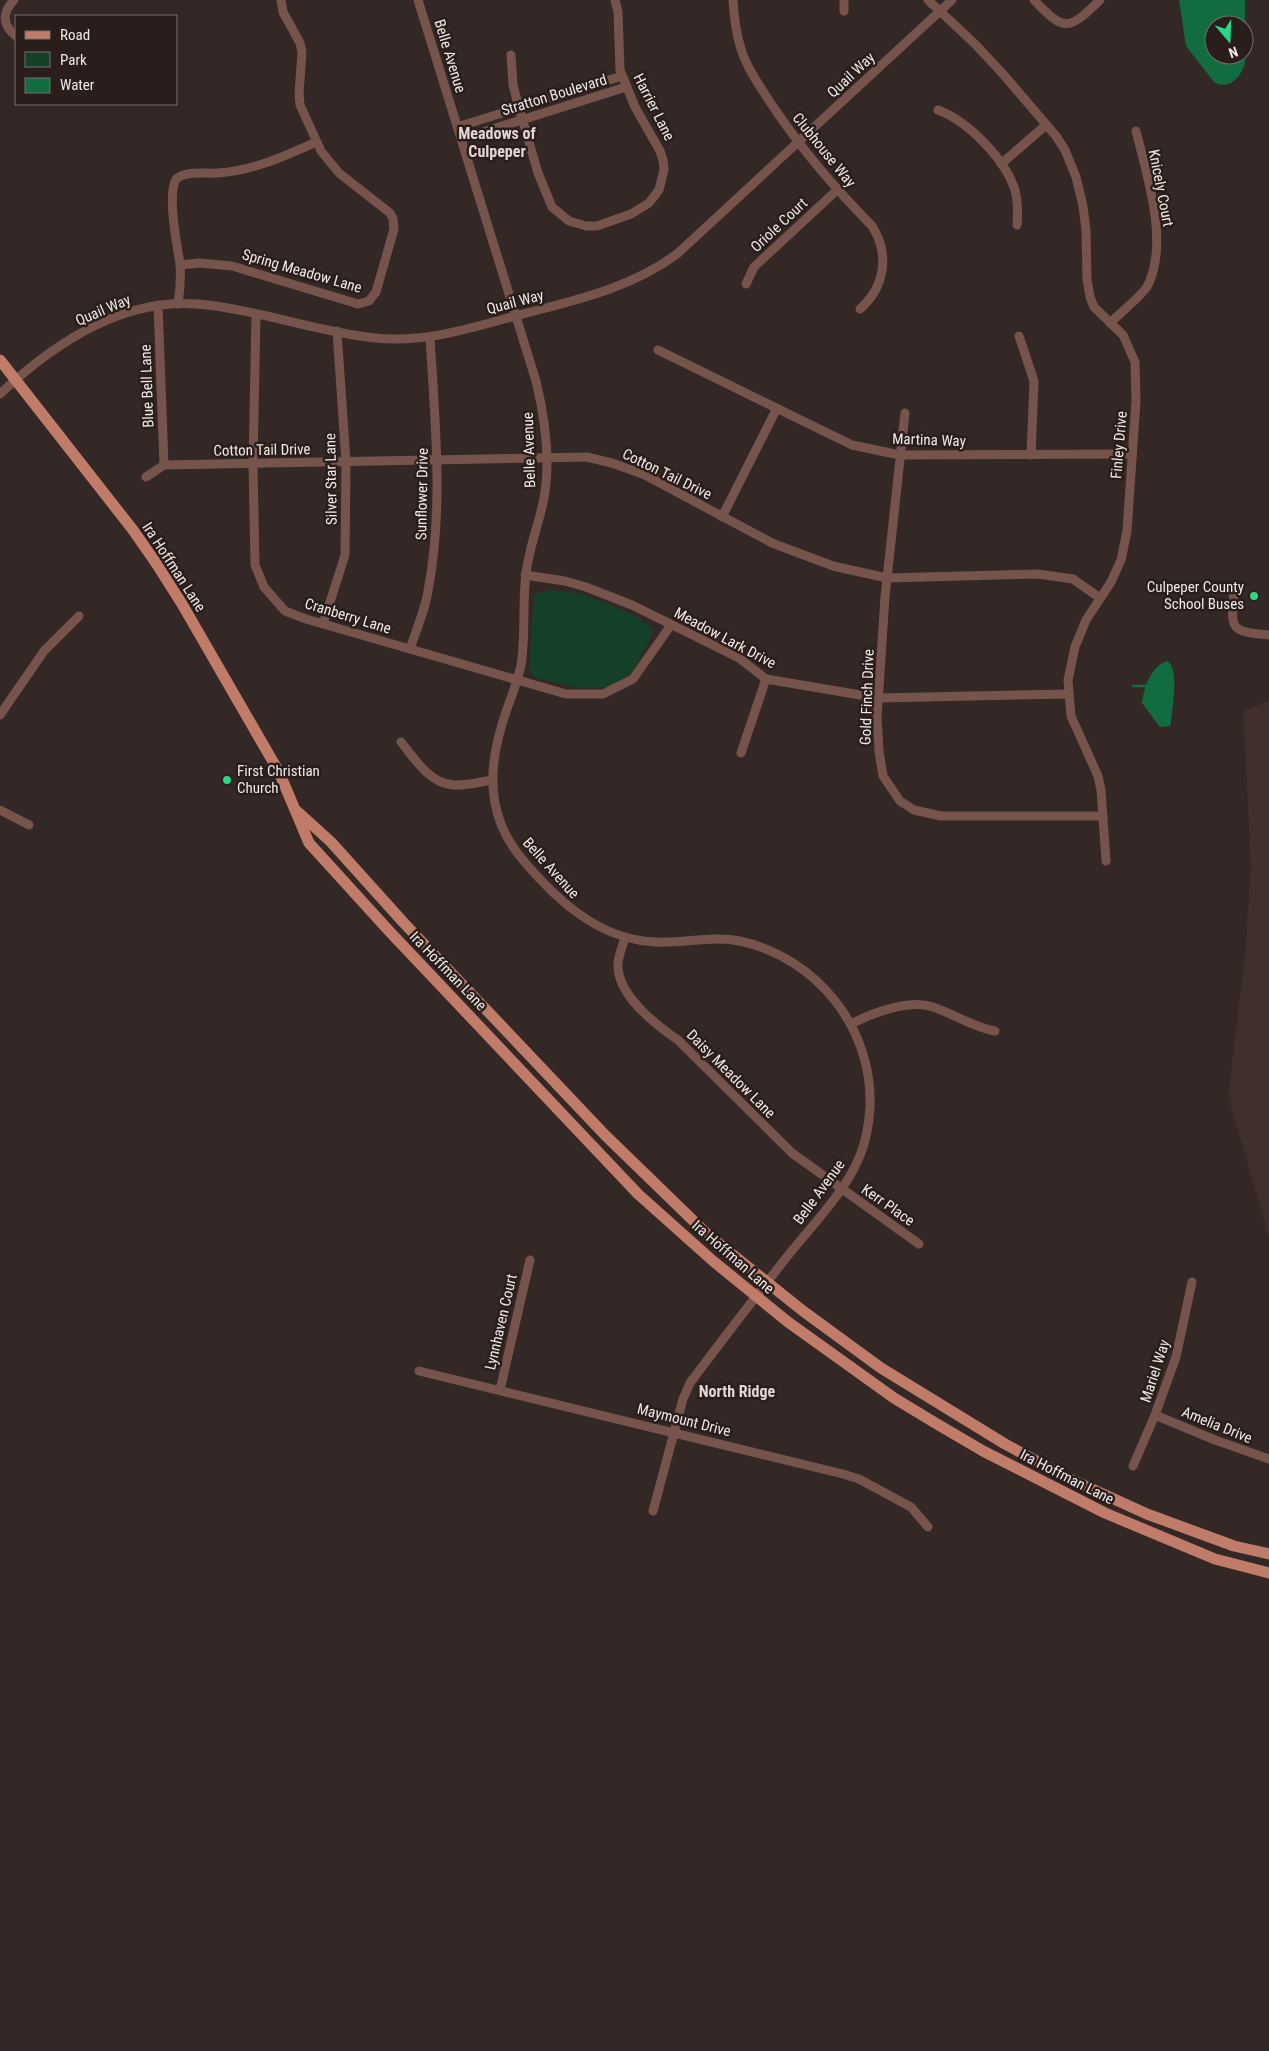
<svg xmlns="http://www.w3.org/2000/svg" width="1269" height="2051" viewBox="0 0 1269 2051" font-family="'Roboto Condensed',sans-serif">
	<rect width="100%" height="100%" fill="#332825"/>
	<polygon fill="#412f2b" points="1269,701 1269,1237 1228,1096 1245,958 1251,865 1243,711"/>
	<polygon fill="#154028" points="551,590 583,594 634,615 654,630 632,673 610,687 574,687 536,678 529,670 534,594"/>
	<g fill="#116c40" fill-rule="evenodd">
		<path d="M1179,0H1245V63C1241,77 1229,91 1214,82L1186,46ZM1214,25H1244V55H1214Z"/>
		<path d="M1167,661C1180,667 1172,710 1171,723L1170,726L1160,727L1142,703C1144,688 1150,667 1167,661Z"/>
	</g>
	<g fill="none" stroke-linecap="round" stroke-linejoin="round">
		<polyline stroke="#116c40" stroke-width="2.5" points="1133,686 1145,686"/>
		<g stroke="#77544b" stroke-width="9">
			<path d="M14,0C2,13 2,25 16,36"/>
			<path d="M418,0L536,381C545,418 551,459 544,498C539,524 529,547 526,574C522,604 526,635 521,665C518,680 512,695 507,709C494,746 486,786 501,824C509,845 523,861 538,877C569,911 607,940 655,942C683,944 712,935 740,941C817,958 873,1028 870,1107C869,1124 866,1142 859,1158C844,1193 814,1223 790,1253C756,1296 723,1339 690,1383L683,1399L653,1511"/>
			<path d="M733,0C734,17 736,33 741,49C747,68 759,85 770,102C802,150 832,185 872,226C890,254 885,287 860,309"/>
			<polyline points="844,0 844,11"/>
			<polyline points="928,0 975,44 1003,74 1056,136 1065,150 1076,177 1083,206 1086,230 1087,279 1090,297 1094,307 1123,335 1135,362 1136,401 1127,531 1121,560 1111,582 1086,620 1075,647 1068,680 1071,716 1098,776 1101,790 1106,861"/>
			<path d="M1034,0C1065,33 1069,30 1100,0"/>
			<polyline points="511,55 513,85 519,108 538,173 552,207 569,221 586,226 597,226 631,214 649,203 659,190 664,170 663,160 660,151 635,107 620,70 618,12 615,0"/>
			<path d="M938,110C968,121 1005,159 1015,190C1018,202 1018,213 1017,225"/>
			<polyline points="457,127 622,76"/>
			<polyline points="461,139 626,87"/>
			<polyline points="1001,164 1046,125"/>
			<polyline points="180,265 199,263 232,266 358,304 369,301 376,292 394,229 393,219 390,213 339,173 321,151 300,105 299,94 302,52 300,43 283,12 281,0"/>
			<polyline points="746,284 754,267 837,190"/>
			<path d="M178,304C180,291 181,277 180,264C177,244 167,196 176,179C187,170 204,174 218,173C252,171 285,156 316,142"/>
			<polyline points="158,305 164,465"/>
			<polyline points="256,315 253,464 255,565 264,587 285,611 306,619 566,694 603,694 633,679 671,625"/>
			<path d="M1110,323C1119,314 1144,294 1148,285C1169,242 1147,175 1136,131"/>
			<polyline points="1019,336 1034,381 1031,455"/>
			<polyline points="658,350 852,445 900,455 1132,454"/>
			<path d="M0,394C53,344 121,298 197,304C257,309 315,332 375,338C427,343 470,328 519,315C575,300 629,289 677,254L952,0"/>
			<polyline points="905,413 885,597 877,718 879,751 883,776 900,801 914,810 941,816 1103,816"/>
			<polyline points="146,477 164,465 587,457 612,463 645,475 772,543 833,566 887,578 1038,574 1073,579 1100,598"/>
			<polyline points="722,517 777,408"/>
			<polyline points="525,575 565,581 586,587 632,605 739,658 766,679 878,698 1069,694"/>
			<path d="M1234,591C1231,630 1229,631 1269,635"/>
			<polyline points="323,624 345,555 346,462 337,331"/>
			<path d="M410,649C416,630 425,611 428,591C444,507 435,422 430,337"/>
			<polyline points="0,715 44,651 79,616"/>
			<path d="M401,742C415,759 429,783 453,785C465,786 480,782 492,780"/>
			<polyline points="741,753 766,679"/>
			<polyline points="0,810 29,825"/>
			<path d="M625,937C623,946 617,958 618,967C619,996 656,1025 678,1040L792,1153L919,1244"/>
			<path d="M851,1024C872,1013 909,999 933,1007C954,1014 973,1027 995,1031"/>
			<polyline points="419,1371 843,1474 859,1479 911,1507 928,1527"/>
			<polyline points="500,1390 530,1260"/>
			<polyline points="1155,1415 1215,1440 1269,1459"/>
			<polyline points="1133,1466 1155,1415 1176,1357 1192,1282"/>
		</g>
		<g stroke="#c17b69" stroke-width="11">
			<polyline points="0,360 133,530 156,563 182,604 279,772 309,843 390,932 638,1194 713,1261 788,1322 894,1398 937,1424 983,1451 1105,1513 1215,1559 1269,1573"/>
			<polyline points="298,812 331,842 403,922 605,1135 707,1234 803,1311 881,1368 1005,1444 1070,1479 1147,1514 1234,1546 1269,1554"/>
		</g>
	</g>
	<g fill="#29d885" stroke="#291e1c" stroke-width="2">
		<circle cx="1254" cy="596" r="5"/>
		<circle cx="227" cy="780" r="5"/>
	</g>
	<g text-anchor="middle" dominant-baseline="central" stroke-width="5" stroke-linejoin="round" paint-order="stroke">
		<g font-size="15" fill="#efe8e6" stroke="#291e1c">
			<text transform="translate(450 56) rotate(73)">Belle Avenue</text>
			<text transform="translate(851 75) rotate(-43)">Quail Way</text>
			<text transform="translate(554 95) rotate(-17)">Stratton Boulevard</text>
			<text transform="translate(654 107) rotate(63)">Harrier Lane</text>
			<text transform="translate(824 150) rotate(51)">Clubhouse Way</text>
			<text transform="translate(1161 188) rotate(79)">Knicely Court</text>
			<text transform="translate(779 225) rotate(-43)">Oriole Court</text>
			<text transform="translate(302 271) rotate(16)">Spring Meadow Lane</text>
			<text transform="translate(515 302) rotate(-15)">Quail Way</text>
			<text transform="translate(103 310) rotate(-23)">Quail Way</text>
			<text transform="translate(147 386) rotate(-92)">Blue Bell Lane</text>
			<text transform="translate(929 440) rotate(2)">Martina Way</text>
			<text transform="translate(1119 445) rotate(-85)">Finley Drive</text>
			<text transform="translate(262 450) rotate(-1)">Cotton Tail Drive</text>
			<text transform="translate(529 450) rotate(-92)">Belle Avenue</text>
			<text transform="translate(667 474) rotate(26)">Cotton Tail Drive</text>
			<text transform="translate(331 479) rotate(-91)">Silver Star Lane</text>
			<text transform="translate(422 494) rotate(-89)">Sunflower Drive</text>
			<text transform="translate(174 567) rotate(57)">Ira Hoffman Lane</text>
			<text transform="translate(348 616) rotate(17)">Cranberry Lane</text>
			<text transform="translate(725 638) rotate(28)">Meadow Lark Drive</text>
			<text transform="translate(867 697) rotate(-88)">Gold Finch Drive</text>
			<text transform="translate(551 868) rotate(48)">Belle Avenue</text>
			<text transform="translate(448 971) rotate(46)">Ira Hoffman Lane</text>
			<text transform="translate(731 1074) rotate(45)">Daisy Meadow Lane</text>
			<text transform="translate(819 1192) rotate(-54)">Belle Avenue</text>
			<text transform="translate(888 1205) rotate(35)">Kerr Place</text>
			<text transform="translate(733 1257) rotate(41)">Ira Hoffman Lane</text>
			<text transform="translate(501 1322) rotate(-77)">Lynnhaven Court</text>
			<text transform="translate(1155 1371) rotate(-72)">Mariel Way</text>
			<text transform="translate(684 1420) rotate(14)">Maymount Drive</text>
			<text transform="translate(1217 1425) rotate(22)">Amelia Drive</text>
			<text transform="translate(1067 1477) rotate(27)">Ira Hoffman Lane</text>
		</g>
		<g font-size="15" fill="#efe8e6" stroke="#291e1c" text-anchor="end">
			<text x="1244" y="587">Culpeper County<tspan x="1244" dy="17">School Buses</tspan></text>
			<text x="237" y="771" text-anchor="start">First Christian<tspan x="237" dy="17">Church</tspan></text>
		</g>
		<g font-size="16" font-weight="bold" fill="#e4d5d1" stroke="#291e1c">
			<text x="497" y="133">Meadows of<tspan x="497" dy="18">Culpeper</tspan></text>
			<text x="737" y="1391">North Ridge</text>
		</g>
	</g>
	<rect x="15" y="15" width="162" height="90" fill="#291e1c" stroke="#786f6d"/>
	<rect x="25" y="31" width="25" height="8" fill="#c17b69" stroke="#786f6d"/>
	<text x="60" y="40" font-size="15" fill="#efe8e6">Road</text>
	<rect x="25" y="52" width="25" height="15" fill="#154028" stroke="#786f6d"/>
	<text x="60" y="65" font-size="15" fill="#efe8e6">Park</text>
	<rect x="25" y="78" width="25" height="15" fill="#116c40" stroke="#786f6d"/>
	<text x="60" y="90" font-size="15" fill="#efe8e6">Water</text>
	<g transform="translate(1229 40) rotate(161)"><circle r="24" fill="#291e1c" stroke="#786f6d"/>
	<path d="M0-4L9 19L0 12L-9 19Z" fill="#29d885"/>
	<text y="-8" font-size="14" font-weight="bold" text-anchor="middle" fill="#efe8e6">N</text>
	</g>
</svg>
